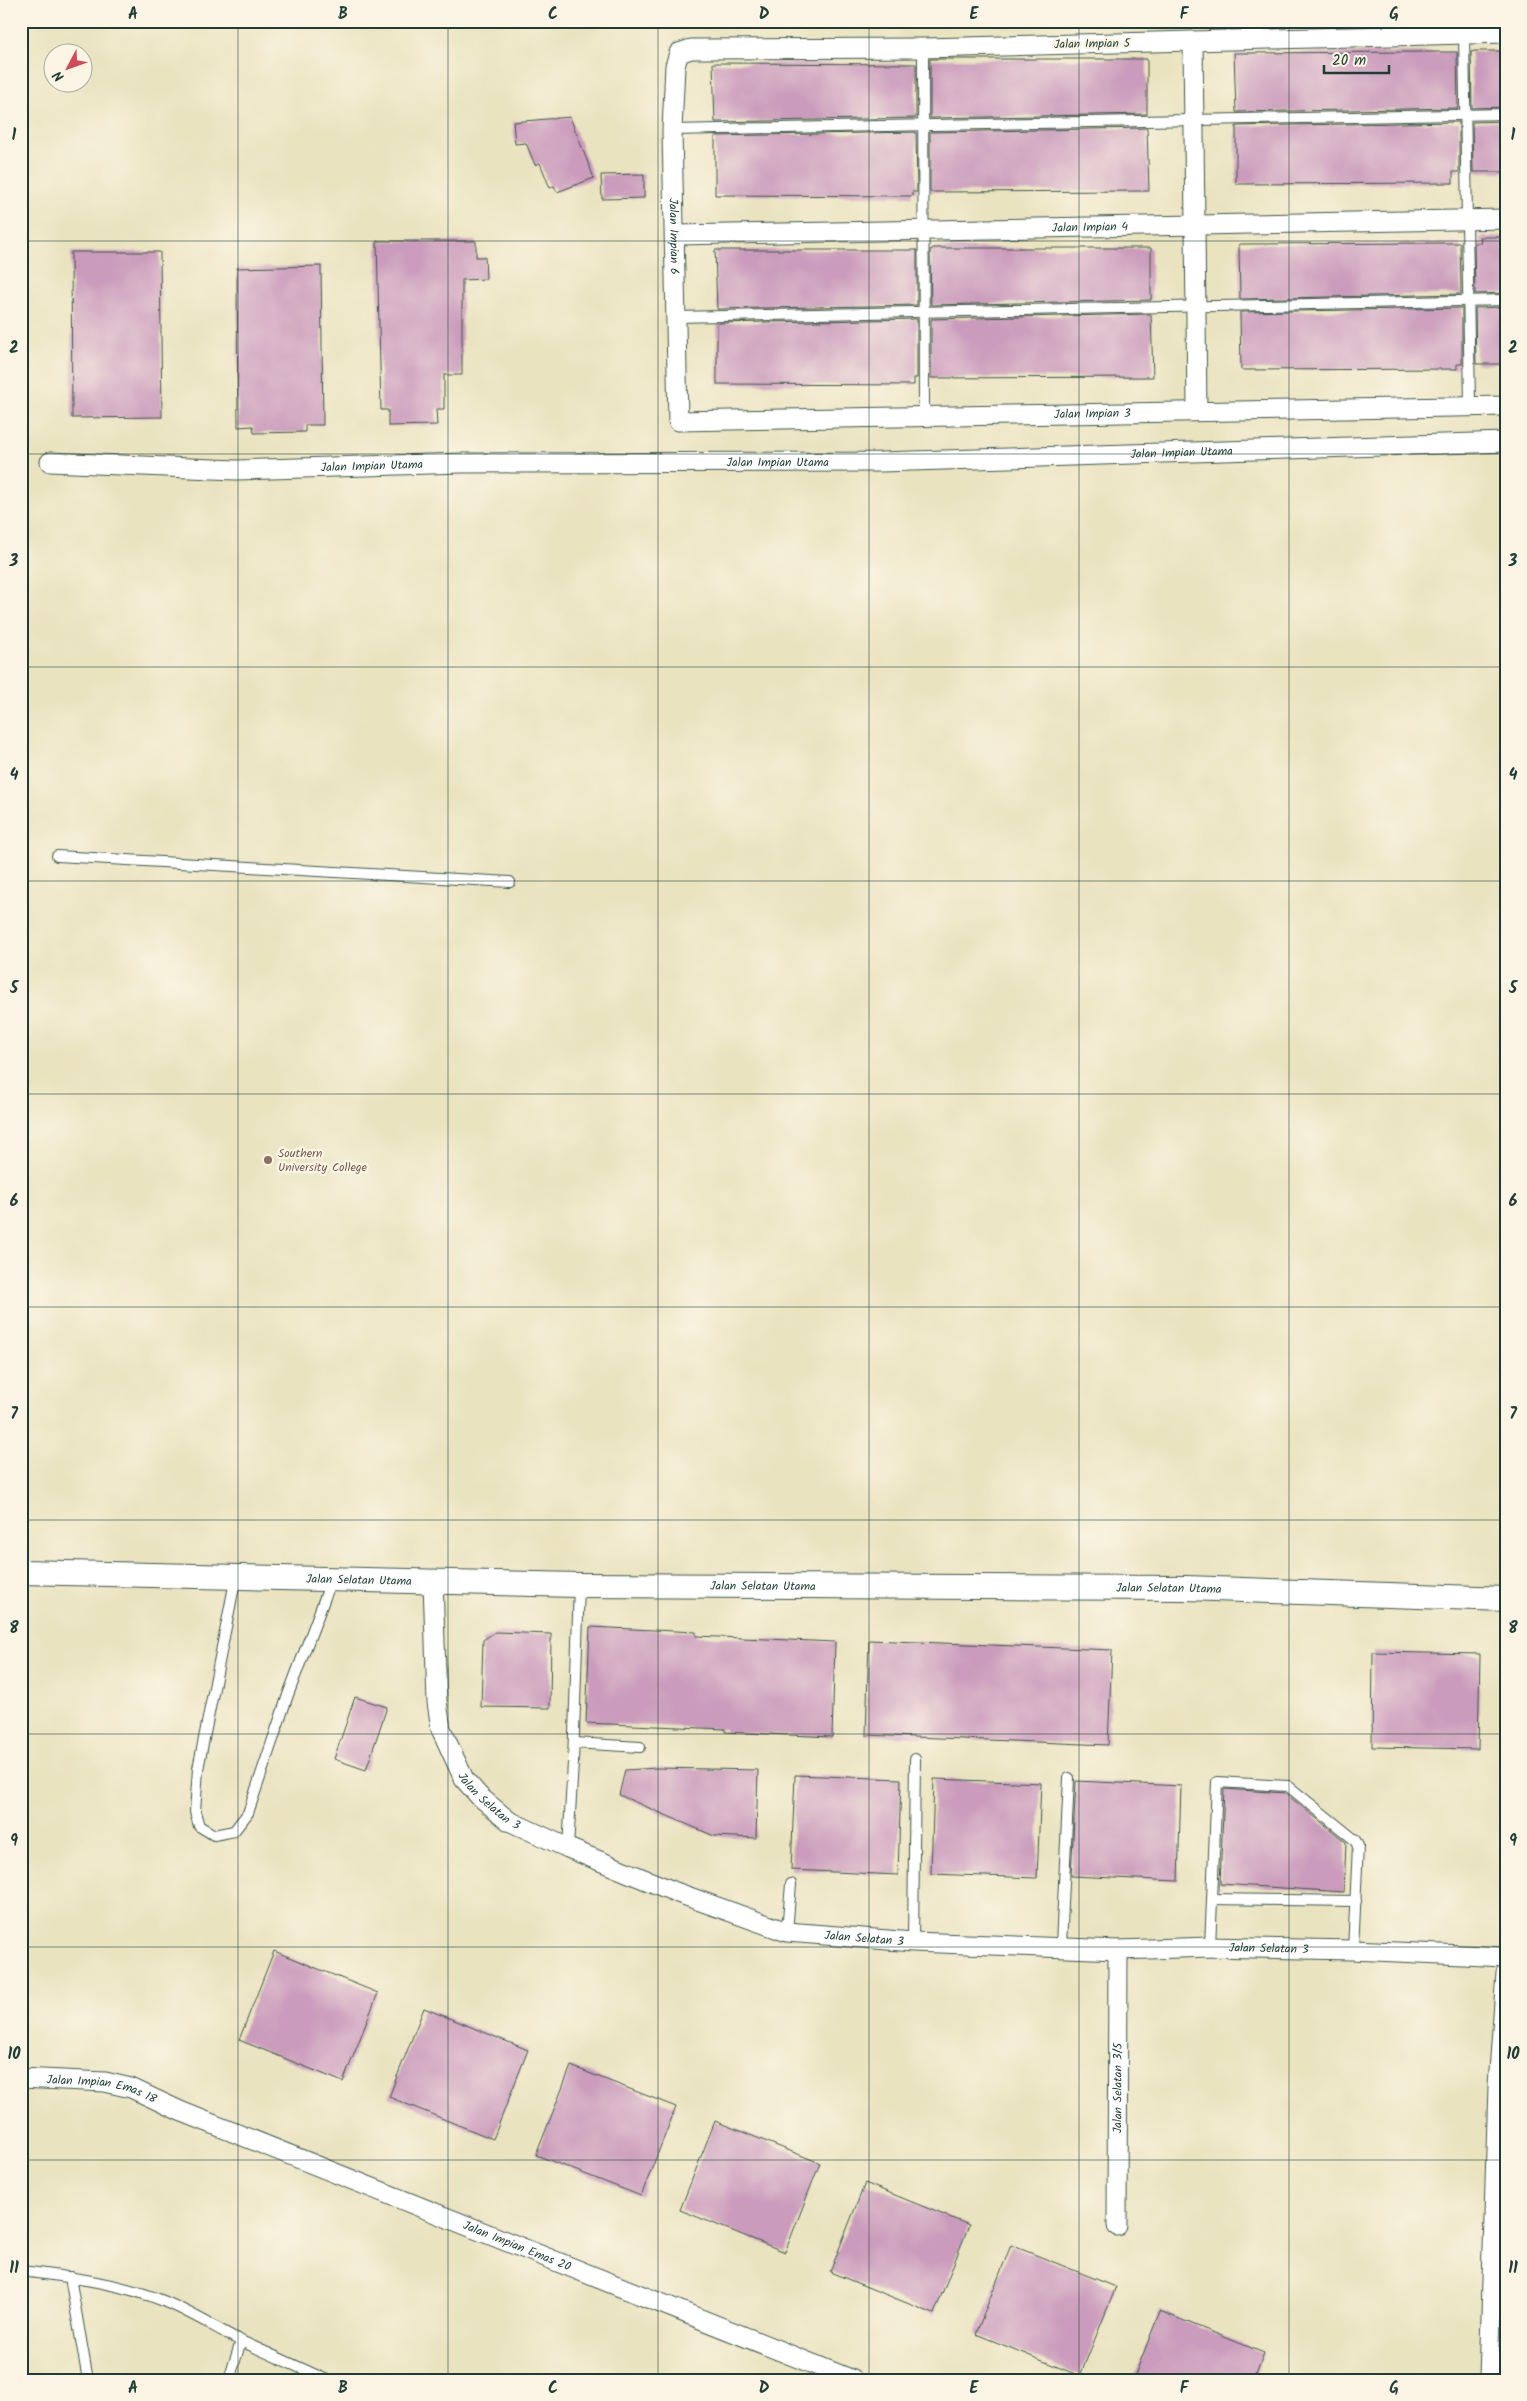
<svg xmlns="http://www.w3.org/2000/svg" width="1527" height="2401" viewBox="0 0 1527 2401" font-family="Kalam,sans-serif">
	<rect width="100%" height="100%" fill="#fcf5e5"/>
	<filter id="ink" filterUnits="userSpaceOnUse"><feTurbulence type="fractalNoise" baseFrequency=".02" numOctaves="2"/><feDisplacementMap in="SourceGraphic" scale="10" xChannelSelector="R" yChannelSelector="G"/><feConvolveMatrix kernelMatrix="1 2 1 2 8 2 1 2 1" color-interpolation-filters="sRGB"/></filter>
	<filter id="wash" filterUnits="userSpaceOnUse"><feTurbulence type="fractalNoise" baseFrequency=".0096" numOctaves="4" result="noise"/><feDisplacementMap in="SourceGraphic" scale="20" xChannelSelector="R" yChannelSelector="G"/><feGaussianBlur stdDeviation="1.12" result="paint"/><feColorMatrix in="noise" values="0 0 0 0 0 0 0 0 0 0 0 0 0 0 0 0 0 1.4 0 .05"/><feComposite in="paint" operator="in"/></filter>
	<g filter="url(#wash)">
		<rect width="100%" height="100%" fill="#eae3c0"/>
		<g id="blocks">
			<g fill="#ca9bbc">
				<polygon points="1475,51 1506,51 1506,107 1472,108 1471,52"/>
				<polygon points="1432,52 1457,52 1458,108 1236,112 1234,53"/>
				<polygon points="930,59 1147,59 1147,114 930,118"/>
				<polygon points="713,63 916,64 916,118 715,122"/>
				<polygon points="570,117 594,178 557,192 554,186 550,188 540,163 535,165 526,143 515,144 513,122"/>
				<polygon points="1506,121 1506,172 1473,172 1472,122"/>
				<polygon points="1459,122 1459,172 1453,172 1453,183 1236,184 1236,126"/>
				<polygon points="1147,128 1149,191 930,192 930,132"/>
				<polygon points="916,132 917,192 912,192 912,196 715,195 715,136"/>
				<polygon points="644,174 644,198 602,199 601,175"/>
				<polygon points="1480,237 1506,237 1506,293 1475,294 1474,243 1481,243"/>
				<polygon points="377,241 476,241 476,257 485,257 486,279 462,280 462,375 444,375 444,409 436,409 437,425 388,426 388,410 381,410"/>
				<polygon points="1437,243 1460,243 1461,294 1240,299 1239,244"/>
				<polygon points="934,248 1151,248 1151,300 931,305 930,250"/>
				<polygon points="715,250 917,250 917,305 717,309"/>
				<polygon points="71,252 160,252 162,417 72,418"/>
				<polygon points="321,266 323,425 305,425 305,432 254,433 253,426 238,427 237,268"/>
				<polygon points="1506,307 1506,364 1476,364 1475,308"/>
				<polygon points="1462,308 1462,364 1457,364 1457,369 1241,370 1240,312"/>
				<polygon points="1151,314 1153,377 931,378 931,319"/>
				<polygon points="917,319 917,378 914,378 914,385 717,384 717,323"/>
				<polygon points="590,1627 696,1632 696,1636 835,1642 832,1737 725,1732 725,1729 586,1723"/>
				<polygon points="495,1632 551,1634 550,1708 481,1707 483,1640"/>
				<polygon points="869,1640 1112,1650 1108,1745 866,1735"/>
				<polygon points="1373,1652 1480,1654 1478,1749 1372,1747"/>
				<polygon points="355,1697 387,1707 366,1770 334,1759"/>
				<polygon points="657,1768 758,1770 756,1838 714,1836 619,1795 625,1770"/>
				<polygon points="795,1775 901,1779 898,1875 791,1870"/>
				<polygon points="934,1779 1041,1783 1037,1878 931,1874"/>
				<polygon points="1076,1781 1181,1786 1178,1881 1071,1876"/>
				<polygon points="1224,1789 1285,1793 1346,1842 1344,1892 1220,1884"/>
				<polygon points="274,1951 378,1993 343,2082 239,2040"/>
				<polygon points="424,2008 528,2050 493,2139 389,2097"/>
				<polygon points="571,2066 676,2107 641,2196 536,2155"/>
				<polygon points="715,2121 820,2163 785,2252 680,2210"/>
				<polygon points="865,2183 969,2225 934,2314 830,2272"/>
				<polygon points="1011,2245 1116,2287 1080,2376 976,2334"/>
				<polygon points="1160,2311 1264,2353 1254,2380 1133,2380"/>
			</g>
		</g>
	</g>
	<g filter="url(#ink)">
		<use href="#blocks" fill-opacity="0" stroke="#3d5649" stroke-width="1"/>
		<g fill="none" stroke-linecap="round" stroke-linejoin="round">
			<defs>
				<g id="service">
					<polyline points="1464,34 1470,406"/>
					<polyline points="923,48 924,417"/>
					<polyline points="672,130 1506,114"/>
					<polyline points="675,317 1506,300"/>
					<polyline points="57,856 510,882"/>
					<polyline points="236,1576 198,1769 195,1812 199,1826 214,1835 234,1831 248,1813 288,1695 332,1579"/>
					<polyline points="574,1743 640,1747"/>
					<polyline points="568,1848 573,1763 579,1585"/>
					<polyline points="1212,1899 1356,1901"/>
					<polyline points="787,1932 791,1884"/>
					<polyline points="913,1942 915,1759"/>
					<polyline points="1061,1946 1069,1778"/>
					<polyline points="1210,1947 1217,1782 1288,1786 1355,1840 1358,1846 1353,1950"/>
					<path d="M21,2271C70,2277 121,2283 166,2302C192,2313 216,2328 241,2341L229,2380"/>
					<polyline points="70,2277 88,2380"/>
					<polyline points="241,2341 327,2380"/>
				</g>
				<g id="minor">
					<path id="s1" d="M1506,33L923,48L691,49L679,53L675,66L672,130L678,421L1506,406"/>
					<polyline points="1193,41 1197,411"/>
					<path id="s2" d="M675,235L1506,219"/>
					<path id="s3" d="M50,462L236,470L461,463L881,462L1506,442"/>
					<path id="s4" d="M433,1582L437,1702L441,1729L464,1779L479,1796L509,1821L568,1848L678,1893L787,1932L913,1942L1118,1950L1210,1947L1353,1950L1506,1957"/>
					<path id="s5" d="M21,2078L105,2082L131,2088L180,2111L853,2380"/>
					<path id="s6" d="M1117,2226L1118,1950"/>
					<polyline points="1489,2380 1498,2086 1506,1973"/>
				</g>
				<g id="tertiary">
					<path id="s7" d="M21,1572L579,1585L1186,1588L1506,1599"/>
				</g>
			</defs>
			<use href="#service" stroke="#3d5649" stroke-width="12"/>
			<use href="#minor" stroke="#3d5649" stroke-width="21"/>
			<use href="#tertiary" stroke="#3d5649" stroke-width="26"/>
			<use href="#service" stroke="#fff" stroke-width="10"/>
			<use href="#minor" stroke="#fff" stroke-width="19"/>
			<use href="#tertiary" stroke="#fff" stroke-width="24"/>
		</g>
	</g>
	<path fill="none" stroke="#1f3d34" stroke-width="1" stroke-opacity="0.55" d="M238,21V2380M448,21V2380M658,21V2380M869,21V2380M1079,21V2380M1289,21V2380M21,241H1506M21,454H1506M21,667H1506M21,881H1506M21,1094H1506M21,1307H1506M21,1520H1506M21,1734H1506M21,1947H1506M21,2160H1506"/>
	<circle fill="#8d6e63" stroke="#fcf5e5" stroke-width="2" cx="268" cy="1160" r="5"/>
	<g text-anchor="middle" dominant-baseline="central" stroke-width="4.5" stroke-linejoin="round" paint-order="stroke">
		<g font-size="12" fill="#1f3d34" stroke="#fcf5e5">
			<text transform="translate(1092 44) rotate(-1)">Jalan Impian 5</text>
			<text stroke="none"><textPath href="#s2" startOffset="415">Jalan Impian 4</textPath></text>
			<text stroke="none"><textPath href="#s1" startOffset="1012">Jalan Impian 6</textPath></text>
			<text stroke="none"><textPath href="#s1" startOffset="1611">Jalan Impian 3</textPath></text>
			<text stroke="none"><textPath href="#s3" startOffset="1132">Jalan Impian Utama</textPath></text>
			<text stroke="none"><textPath href="#s3" startOffset="728">Jalan Impian Utama</textPath></text>
			<text stroke="none"><textPath href="#s3" startOffset="322">Jalan Impian Utama</textPath></text>
			<text stroke="none"><textPath href="#s7" startOffset="338">Jalan Selatan Utama</textPath></text>
			<text stroke="none"><textPath href="#s7" startOffset="742">Jalan Selatan Utama</textPath></text>
			<text stroke="none"><textPath href="#s7" startOffset="1148">Jalan Selatan Utama</textPath></text>
			<text stroke="none"><textPath href="#s4" startOffset="236">Jalan Selatan 3</textPath></text>
			<text stroke="none"><textPath href="#s4" startOffset="641">Jalan Selatan 3</textPath></text>
			<text stroke="none"><textPath href="#s4" startOffset="1046">Jalan Selatan 3</textPath></text>
			<text stroke="none"><textPath href="#s6" startOffset="138">Jalan Selatan 3/5</textPath></text>
			<text stroke="none"><textPath href="#s5" startOffset="82">Jalan Impian Emas 18</textPath></text>
			<text stroke="none"><textPath href="#s5" startOffset="528">Jalan Impian Emas 20</textPath></text>
		</g>
		<g font-size="12" fill="#785e54" stroke="#fcf5e5" text-anchor="start">
			<text x="278" y="1153">Southern<tspan x="278" dy="14">University College</tspan></text>
		</g>
	</g>
	<rect width="1527" height="2401" fill="none" stroke="#fcf5e5" stroke-width="55"/>
	<g transform="translate(68 68) rotate(229)"><circle r="24" fill="#fcf5e5" stroke="#a4ab9e"/>
	<path d="M0-4L9 19L0 12L-9 19Z" fill="#d1495b"/>
	<text y="-8" font-size="14" font-weight="bold" text-anchor="middle" fill="#1f3d34">N</text>
	</g>
	<path d="M1324 65v8h65v-8" fill="none" stroke="#1f3d34" stroke-width="2.5"/>
	<text x="1332" y="65" font-size="15" fill="#1f3d34" stroke="#fcf5e5" stroke-width="4" paint-order="stroke">20 m</text>
	<rect x="28" y="28" width="1472" height="2346" fill="none" stroke="#1f3d34" stroke-width="2"/>
	<g font-size="16" text-anchor="middle" font-weight="bold" fill="#1f3d34">
		<text x="133" y="19">A</text>
		<text x="343" y="19">B</text>
		<text x="553" y="19">C</text>
		<text x="764" y="19">D</text>
		<text x="974" y="19">E</text>
		<text x="1184" y="19">F</text>
		<text x="1394" y="19">G</text>
		<text x="14" y="140">1</text>
		<text x="1513" y="140">1</text>
		<text x="14" y="353">2</text>
		<text x="1513" y="353">2</text>
		<text x="14" y="566">3</text>
		<text x="1513" y="566">3</text>
		<text x="14" y="780">4</text>
		<text x="1513" y="780">4</text>
		<text x="14" y="993">5</text>
		<text x="1513" y="993">5</text>
		<text x="14" y="1206">6</text>
		<text x="1513" y="1206">6</text>
		<text x="14" y="1419">7</text>
		<text x="1513" y="1419">7</text>
		<text x="14" y="1633">8</text>
		<text x="1513" y="1633">8</text>
		<text x="14" y="1846">9</text>
		<text x="1513" y="1846">9</text>
		<text x="14" y="2059">10</text>
		<text x="1513" y="2059">10</text>
		<text x="14" y="2273">11</text>
		<text x="1513" y="2273">11</text>
		<text x="133" y="2393">A</text>
		<text x="343" y="2393">B</text>
		<text x="553" y="2393">C</text>
		<text x="764" y="2393">D</text>
		<text x="974" y="2393">E</text>
		<text x="1184" y="2393">F</text>
		<text x="1394" y="2393">G</text>
	</g>
</svg>
